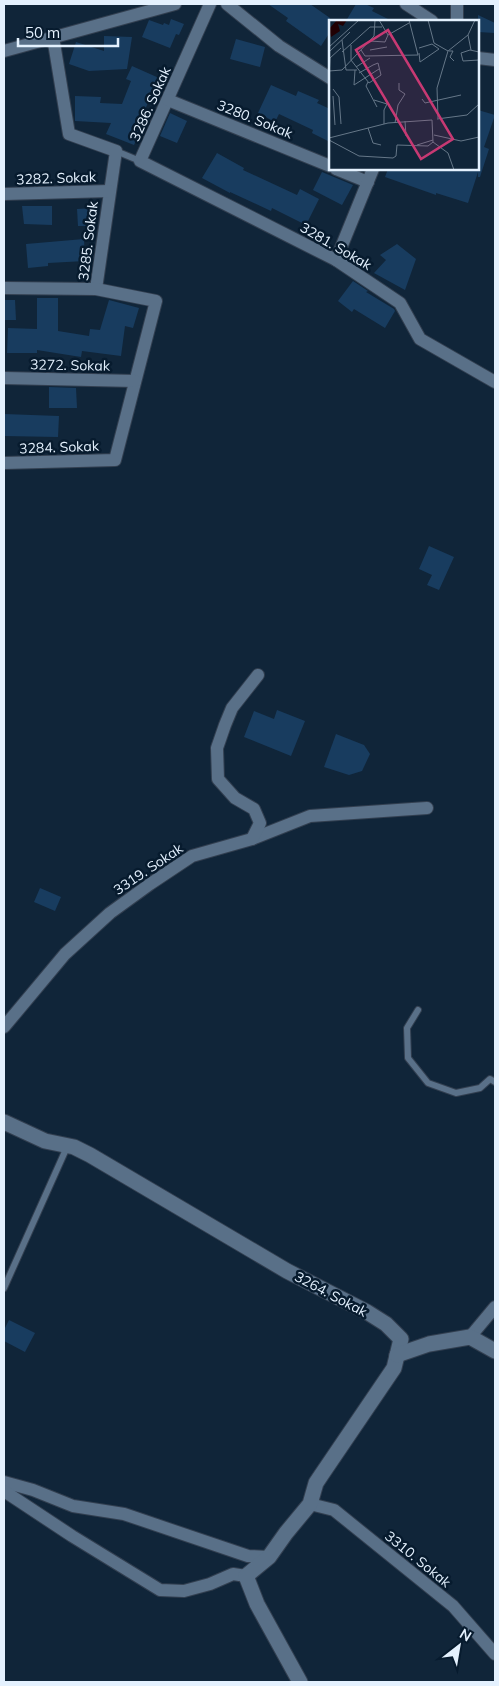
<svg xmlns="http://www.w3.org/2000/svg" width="499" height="1686" viewBox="0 0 499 1686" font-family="Mulish,sans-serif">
	<rect width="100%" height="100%" fill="#102539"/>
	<g fill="#183c5f">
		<polygon points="268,4 310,4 330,18 330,32 321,46 286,21 288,18"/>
		<polygon points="356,4 365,4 374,8 372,11 392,21 346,21"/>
		<polygon points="478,15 495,23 495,33 478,32"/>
		<polygon points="171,19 184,24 179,35 176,34 170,48 142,37 149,20 163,25 164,23 169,25"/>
		<polygon points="104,36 132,37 127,69 89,71 69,64 76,42 104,51"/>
		<polygon points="236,39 265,47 260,67 230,59"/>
		<polygon points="132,66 159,78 139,123 143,125 134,145 106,134 111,123 75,121 75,96 101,97 100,103 122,104 131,81 126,79"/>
		<polygon points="271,85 296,96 298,91 319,100 317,103 330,109 330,142 312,133 313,130 279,114 275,122 258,113"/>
		<polygon points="478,110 495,115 484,147 489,149 480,177 478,177 478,172 468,203 436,193 436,195 385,177 388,169 478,169"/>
		<polygon points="170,113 187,121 177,143 160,136"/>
		<polygon points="217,153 244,168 243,170 297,195 300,189 319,199 306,225 272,208 271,211 230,192 230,193 202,178"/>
		<polygon points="322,172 353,185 342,205 313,190"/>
		<polygon points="22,206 52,206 52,225 24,224"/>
		<polygon points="94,208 95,226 78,226 77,209"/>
		<polygon points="84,239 85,261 48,263 48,266 28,268 26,244"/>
		<polygon points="397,244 416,259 405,290 374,273 386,260 380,255"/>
		<polygon points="353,281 368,291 366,292 394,309 395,311 385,328 354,309 352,312 338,301"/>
		<polygon points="37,298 58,298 58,331 89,336 90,329 100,330 109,300 139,308 133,328 125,326 121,356 82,351 81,357 37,350 37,353 7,353 8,328 37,329"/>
		<polygon points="4,300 15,300 16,320 4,320"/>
		<polygon points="49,387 76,388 77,408 49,408"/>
		<polygon points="4,414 59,416 58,437 4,436"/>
		<polygon points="429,546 454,557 439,590 427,585 432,575 419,569"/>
		<polygon points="277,710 305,721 291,756 244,737 254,711 274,719"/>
		<polygon points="336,734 364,745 370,754 362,771 349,775 324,767"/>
		<polygon points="40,888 61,897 55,911 34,902"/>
		<polygon points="9,1320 35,1333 25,1352 4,1341 4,1330"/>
	</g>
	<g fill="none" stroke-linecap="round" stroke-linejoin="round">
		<defs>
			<g id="lane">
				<polyline points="116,151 140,161"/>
				<polyline points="418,1010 407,1028 408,1058 428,1083 456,1093 480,1088 490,1079 495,1082"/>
				<polyline points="4,1288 67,1147"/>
			</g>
			<g id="street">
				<polyline points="210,4 140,161 336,260 400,303 420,339 495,382"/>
				<polyline points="227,4 279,46 330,78"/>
				<polyline points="406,4 432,21"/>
				<polyline points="457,4 457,21"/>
				<polyline points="53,37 69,134 116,151 96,289"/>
				<polyline points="4,51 175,4"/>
				<polyline points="478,58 495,60"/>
				<polyline points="168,100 330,166"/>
				<polyline points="336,169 368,182"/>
				<polyline points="4,194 109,191"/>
				<polyline points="336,260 373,169"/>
				<polyline points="4,288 96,289 156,301 115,460 4,463"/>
				<polyline points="4,378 135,381"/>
				<polyline points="252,839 310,816 427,808"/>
				<polyline points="4,1027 65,954 110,913 150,884 192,856 252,839 260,823 254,809 235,798 218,779 217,748 225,725 232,708 258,675"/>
				<polyline points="470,1337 495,1307"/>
				<polyline points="4,1482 33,1490 73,1506 124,1514 248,1556 269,1557"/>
				<polyline points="4,1491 72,1536 160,1590 184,1591 210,1584 233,1574 246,1576"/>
				<polyline points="310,1504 334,1510 453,1606 495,1654"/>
			</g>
			<g id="secondary">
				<polyline points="4,1122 45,1141 74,1147 90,1155 287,1271 367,1312 386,1324 401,1339 394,1368 322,1474 316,1483 310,1504 286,1533 269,1557 246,1576 257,1604 300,1682"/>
				<polyline points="397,1355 429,1344 470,1337 495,1351"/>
			</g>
		</defs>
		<use href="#lane" stroke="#323f50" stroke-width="8"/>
		<use href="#street" stroke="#323f50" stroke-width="14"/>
		<use href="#secondary" stroke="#323f50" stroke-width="17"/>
		<use href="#lane" stroke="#597088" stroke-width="6"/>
		<use href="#street" stroke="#597088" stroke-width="12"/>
		<use href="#secondary" stroke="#597088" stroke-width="15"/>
	</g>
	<g text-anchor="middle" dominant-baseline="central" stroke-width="5" stroke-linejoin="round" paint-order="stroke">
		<g font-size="14" fill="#e4f1fe" stroke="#071b2e">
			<text transform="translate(150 104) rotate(-66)">3286. Sokak</text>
			<text transform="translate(255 119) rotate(22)">3280. Sokak</text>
			<text transform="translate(56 178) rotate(-2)">3282. Sokak</text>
			<text transform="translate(88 241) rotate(-83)">3285. Sokak</text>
			<text transform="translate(336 246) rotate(30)">3281. Sokak</text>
			<text transform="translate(70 365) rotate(1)">3272. Sokak</text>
			<text transform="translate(59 447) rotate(-2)">3284. Sokak</text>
			<text transform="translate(148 869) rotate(-34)">3319. Sokak</text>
			<text transform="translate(331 1294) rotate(28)">3264. Sokak</text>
			<text transform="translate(418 1559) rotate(39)">3310. Sokak</text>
		</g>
	</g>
	<g transform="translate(329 20)">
		<rect width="150" height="150" fill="#102539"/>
		<path d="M8,0H18L14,6L9,4L11,11L2,17L0,9Z" fill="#210003"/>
		<path fill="none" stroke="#657788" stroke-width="1" d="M50,0L59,15M99,0L105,23L119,31L108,68L109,98M139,15L142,30M13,20L17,50H28M41,21L56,22M56,22L59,15L80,3M22,25V40L40,63L52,55L49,43L44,45M0,27L30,0M90,28L103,24L110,29L91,42L90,33M32,30L36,36L89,35L80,0M41,30L58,27M119,31L139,15L146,0M120,31H124L121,37L125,41M0,32L21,12M13,32L41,7H53M150,32L141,30L132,33L134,41L150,40M27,47L41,38M0,51L13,50L45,16L46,0M30,53L44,45M0,58L1,38L12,28M39,62L37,66L48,87M25,65L50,49M25,65L26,50M4,69L10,77L12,104M4,76L6,105M93,79L96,83L132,75M45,80L58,84L55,90V104M108,99L138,95L150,84M76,101L77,116M66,103L69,85L76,74L70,70V63M39,108L44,123L52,125M105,115L132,121L150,117M0,118L59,103L103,100L104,122M0,120L30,136L64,138M104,122L119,133L125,150M88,125L104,120M64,138L67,136L68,125L99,126L104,122"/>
		<path fill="#c73973" fill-opacity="0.15" stroke="#c73973" stroke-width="2.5" d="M59,10L124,119L92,139L27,30Z"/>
		<rect width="150" height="150" fill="none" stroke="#e4f1fe" stroke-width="2.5"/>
	</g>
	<rect width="499" height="1686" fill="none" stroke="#e4f1fe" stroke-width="10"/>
	<g transform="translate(459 1646) rotate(31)" stroke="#071b2e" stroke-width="4" paint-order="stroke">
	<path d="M0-4L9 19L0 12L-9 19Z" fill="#e4f1fe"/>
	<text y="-8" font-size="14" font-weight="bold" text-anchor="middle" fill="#e4f1fe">N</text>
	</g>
	<path d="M18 38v8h100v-8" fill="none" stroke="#e4f1fe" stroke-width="2.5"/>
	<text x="25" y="38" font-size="15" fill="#e4f1fe" stroke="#071b2e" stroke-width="4" paint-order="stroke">50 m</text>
</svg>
